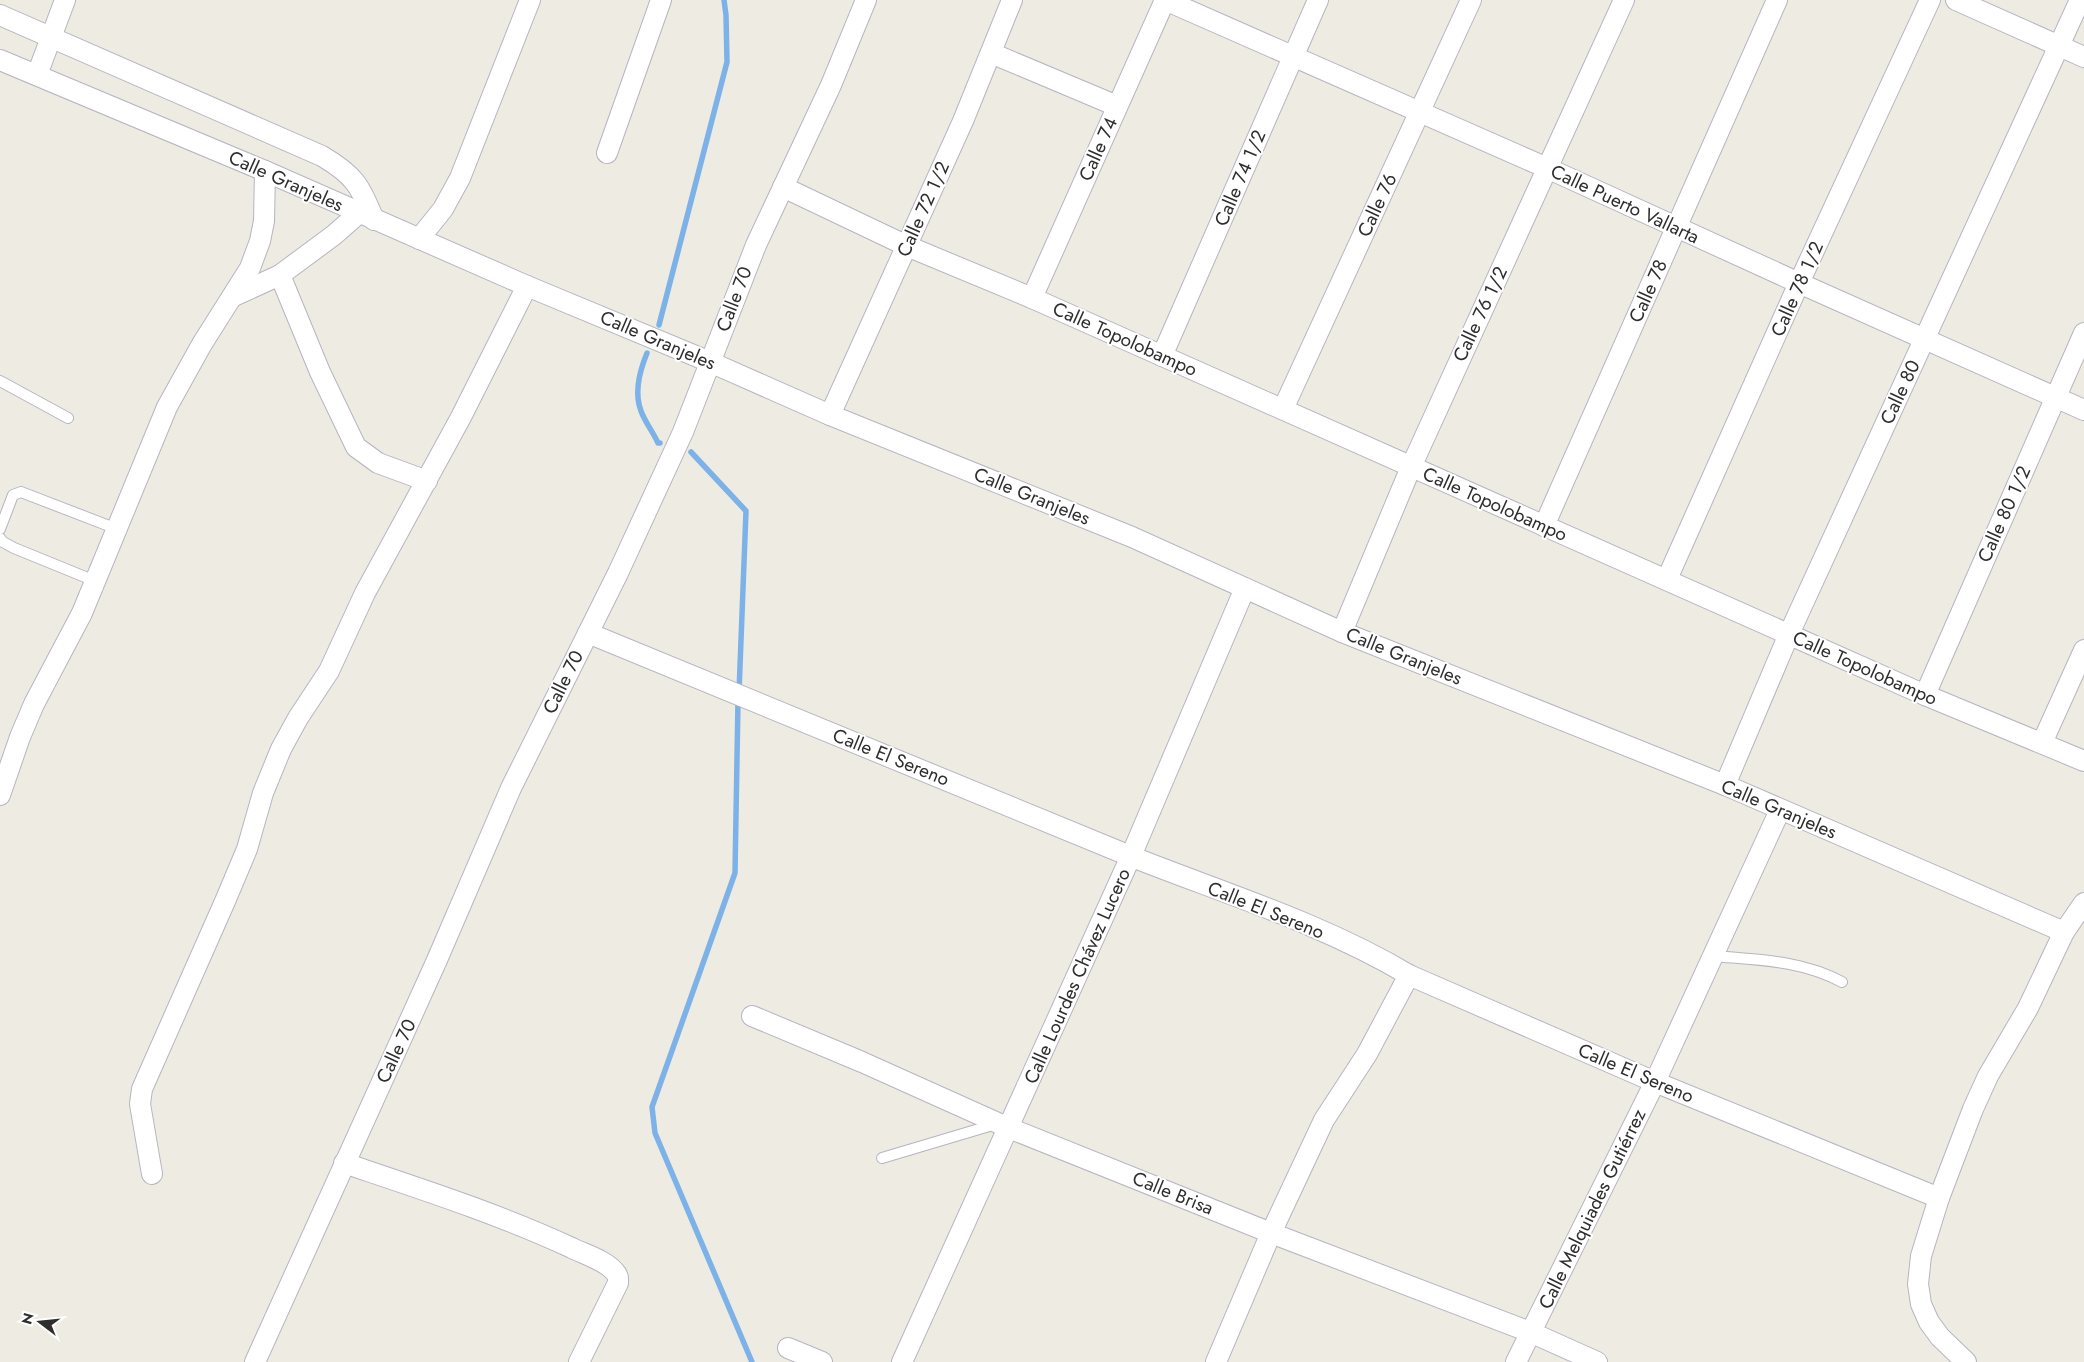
<svg xmlns="http://www.w3.org/2000/svg" width="2084" height="1362" viewBox="0 0 2084 1362" font-family="Jost,sans-serif">
	<rect width="100%" height="100%" fill="#eeece2"/>
	<g fill="none" stroke-linecap="round" stroke-linejoin="round">
		<g stroke="#7cb2e8" stroke-width="5.5">
			<polyline points="659,325 727,62 726,15 724,0"/>
			<path d="M647,353C640,370 634,393 641,411C645,422 653,432 658,443H660"/>
			<polyline points="691,452 746,511 739,692"/>
			<polyline points="738,701 735,873 652,1107 655,1133 752,1362"/>
		</g>
		<defs>
			<g id="service">
				<polyline points="0,381 68,418"/>
				<polyline points="0,529 13,495 21,492 117,529"/>
				<polyline points="0,538 3,542 14,548 95,581"/>
				<path d="M1713,956C1758,960 1801,960 1842,982"/>
				<polyline points="882,1158 996,1124"/>
			</g>
			<g id="minor">
				<polyline points="1165,0 1547,168 1799,283 2084,410"/>
				<polyline points="1956,0 2084,57"/>
				<path d="M0,15L322,156C354,175 360,185 374,220"/>
				<polyline points="991,53 1117,106"/>
				<polyline points="0,60 265,171 527,286 710,362 830,415 1132,537 1342,632 1725,785 2064,932"/>
				<polyline points="37,75 65,0"/>
				<polyline points="607,153 661,0"/>
				<polyline points="783,187 907,246 1032,298 1925,695 2084,761"/>
				<polyline points="419,239 443,209 460,178 530,0"/>
				<polyline points="280,275 334,235 359,213"/>
				<polyline points="234,296 280,275 320,372 356,447 378,463 427,481"/>
				<polyline points="1032,298 1165,0"/>
				<polyline points="1162,356 1318,0"/>
				<polyline points="1283,409 1471,0"/>
				<polyline points="830,415 963,121 1012,0"/>
				<polyline points="1544,526 1777,0"/>
				<polyline points="1667,579 1799,283 1930,0"/>
				<polyline points="1342,632 1411,467 1624,0"/>
				<path d="M588,633C768,708 949,782 1130,856C1223,893 1322,923 1409,975L1655,1082L1939,1198"/>
				<polyline points="1925,695 2084,333"/>
				<polyline points="2042,743 2084,650"/>
				<polyline points="1725,785 1789,634 2080,0"/>
				<polyline points="0,795 20,737 34,704 82,613 167,407 202,344 250,268 260,241 264,221 265,171"/>
				<polyline points="752,1016 862,1062 1009,1128 1271,1233 1530,1332 1597,1362"/>
				<path d="M344,1163C421,1189 499,1214 572,1248C586,1255 605,1260 615,1272C619,1276 618,1278 618,1283L579,1362"/>
				<polyline points="152,1174 140,1104 142,1089 226,899 247,849 263,793 281,749 298,718 329,671 365,593 461,417 527,286"/>
				<polyline points="788,1348 822,1362"/>
				<polyline points="255,1362 437,960 511,788 618,573 683,432 756,245 831,85 866,0"/>
				<polyline points="902,1362 1131,856 1245,588"/>
				<polyline points="1216,1362 1271,1233 1324,1120 1367,1054 1409,975"/>
				<polyline points="1516,1362 1655,1082 1780,810"/>
				<polyline points="1966,1362 1940,1337 1929,1322 1921,1304 1918,1284 1921,1256 1939,1198 1973,1109 1988,1076 2028,1008 2064,932 2084,903"/>
			</g>
		</defs>
		<use href="#service" stroke="#b5b5c0" stroke-width="12"/>
		<use href="#minor" stroke="#b5b5c0" stroke-width="22"/>
		<use href="#service" stroke="#fff" stroke-width="10"/>
		<use href="#minor" stroke="#fff" stroke-width="20"/>
	</g>
	<g text-anchor="middle" dominant-baseline="central" stroke-width="4" stroke-linejoin="round" paint-order="stroke">
		<g font-size="19" fill="#2e2e2e" stroke="#fff">
			<text transform="translate(1098 149) rotate(-66)">Calle 74</text>
			<text transform="translate(1240 178) rotate(-67)">Calle 74 1/2</text>
			<text transform="translate(286 181) rotate(24)">Calle Granjeles</text>
			<text transform="translate(1625 204) rotate(25)">Calle Puerto Vallarta</text>
			<text transform="translate(1377 205) rotate(-65)">Calle 76</text>
			<text transform="translate(923 209) rotate(-66)">Calle 72 1/2</text>
			<text transform="translate(1797 289) rotate(-66)">Calle 78 1/2</text>
			<text transform="translate(1648 291) rotate(-66)">Calle 78</text>
			<text transform="translate(734 299) rotate(-69)">Calle 70</text>
			<text transform="translate(1480 314) rotate(-65)">Calle 76 1/2</text>
			<text transform="translate(1125 339) rotate(24)">Calle Topolobampo</text>
			<text transform="translate(658 340) rotate(23)">Calle Granjeles</text>
			<text transform="translate(1900 392) rotate(-65)">Calle 80</text>
			<text transform="translate(1032 496) rotate(22)">Calle Granjeles</text>
			<text transform="translate(1495 504) rotate(24)">Calle Topolobampo</text>
			<text transform="translate(2004 514) rotate(-66)">Calle 80 1/2</text>
			<text transform="translate(1404 656) rotate(22)">Calle Granjeles</text>
			<text transform="translate(1865 668) rotate(24)">Calle Topolobampo</text>
			<text transform="translate(563 682) rotate(-64)">Calle 70</text>
			<text transform="translate(891 757) rotate(22)">Calle El Sereno</text>
			<text transform="translate(1779 809) rotate(23)">Calle Granjeles</text>
			<text transform="translate(1266 910) rotate(22)">Calle El Sereno</text>
			<text transform="translate(1077 976) rotate(-66)">Calle Lourdes Chávez Lucero</text>
			<text transform="translate(396 1051) rotate(-65)">Calle 70</text>
			<text transform="translate(1636 1073) rotate(23)">Calle El Sereno</text>
			<text transform="translate(1173 1193) rotate(22)">Calle Brisa</text>
			<text transform="translate(1592 1209) rotate(-64)">Calle Melquiades Gutiérrez</text>
		</g>
	</g>
	<g transform="translate(40 1322) rotate(286)" stroke="#ffffff" stroke-width="4" paint-order="stroke">
	<path d="M0-4L9 19L0 12L-9 19Z" fill="#2e2e2e"/>
	<text y="-8" font-size="14" font-weight="bold" text-anchor="middle" fill="#2e2e2e">N</text>
	</g>
</svg>
